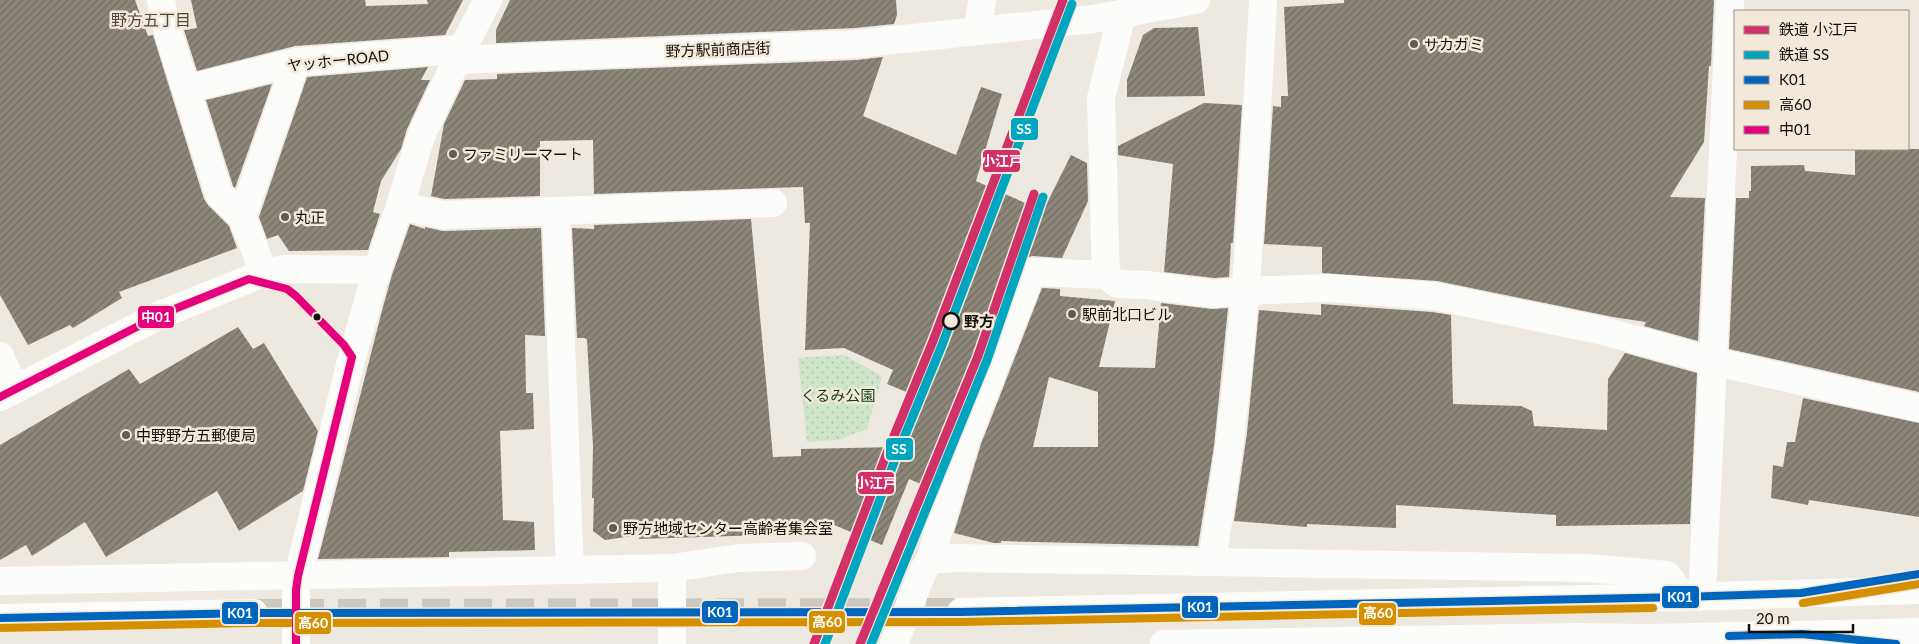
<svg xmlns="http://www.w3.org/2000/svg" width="1919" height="644" viewBox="0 0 1919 644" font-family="Lato,'Noto Sans JP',sans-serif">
	<defs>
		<pattern id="park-dots" width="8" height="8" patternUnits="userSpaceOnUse" patternTransform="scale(1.25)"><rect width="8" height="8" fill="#d0e6cb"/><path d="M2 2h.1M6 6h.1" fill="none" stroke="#b2c4ad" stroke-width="1.8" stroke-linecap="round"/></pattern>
		<pattern id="building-hatch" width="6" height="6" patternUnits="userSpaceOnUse" patternTransform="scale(1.25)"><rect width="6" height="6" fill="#8d867a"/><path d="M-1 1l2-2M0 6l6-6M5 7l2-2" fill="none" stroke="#726c62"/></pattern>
	</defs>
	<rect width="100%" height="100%" fill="#ede8e0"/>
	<polygon fill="url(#park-dots)" points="844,355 882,376 867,429 838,440 807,442 798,358"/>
	<g fill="url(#building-hatch)" fill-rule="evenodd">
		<polygon points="0,0 135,0 148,36 153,35 204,199 208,205 229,226 237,248 119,292 122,298 73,328 70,325 28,345 0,295"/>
		<polygon points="191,0 365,0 366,6 428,4 427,0 463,0 445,35 295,46 197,71 184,30 197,28"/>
		<polygon points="510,0 896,0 897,15 894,24 855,28 496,43 496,30"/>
		<polygon points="1344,0 1714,0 1711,66 1709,66 1704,142 1670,197 1705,198 1698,341 1644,326 1646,322 1613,317 1437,281 1322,273 1322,247 1264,244 1273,106 1281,107 1281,96 1288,96 1284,7 1344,3"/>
		<polygon points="1198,27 1205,96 1127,97 1127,80 1143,35 1154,28"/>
		<polygon points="883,57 863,116 956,155 981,87 1002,94 976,181 1043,211 1071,155 1087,163 1088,201 1062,258 1032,256 1023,259 1017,266 951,433 935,490 909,479 882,545 827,522 822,533 639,539 639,535 605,540 593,531 594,498 592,498 593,446 587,340 585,338 577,338 572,228 594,229 594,225 751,219 773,457 801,456 801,449 896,447 916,396 887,384 893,370 844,348 805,350 810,223 805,223 803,187 594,194 593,140 540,141 540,196 444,199 431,196 444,124 465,80 497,79 497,74 857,60"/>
		<polygon points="428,67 421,80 430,80 407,129 401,149 381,181 373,212 380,214 368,250 289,251 278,235 267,239 259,217 307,77"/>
		<polygon points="272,84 235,188 233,186 206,100"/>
		<polygon points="1204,103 1242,105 1233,243 1231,243 1229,277 1214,278 1164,272 1173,164 1118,155 1118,146"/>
		<polygon points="1855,149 1919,149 1919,392 1729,349 1736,198 1749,198 1749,191 1751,191 1751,166 1804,165 1805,171 1855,175"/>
		<polygon points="410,224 425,229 425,227 443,231 541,228 545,336 525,335 526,393 533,393 534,429 500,431 503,520 534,522 535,550 449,552 449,557 318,559 383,307 392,275"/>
		<path d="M1042,288L1060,289V296L1115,301L1099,367L1155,368L1161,303L1212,309L1228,308L1214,446L1198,546L1001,541V543H994L954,533L981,444ZM1049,377L1098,392V447H1033Z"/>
		<polygon points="1321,304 1432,312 1451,315 1453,404 1521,406 1532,411 1534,426 1607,430 1608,379 1625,353 1697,373 1690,524 1556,526 1556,515 1396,505 1396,528 1307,524 1307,527 1234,521 1247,433 1259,310 1321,315"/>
		<polygon points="238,327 253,349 264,343 318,431 303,491 239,531 217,491 106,557 85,522 32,556 26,545 0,560 0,445 129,369 140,384"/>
		<polygon points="1803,398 1919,423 1919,517 1809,500 1808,505 1771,498 1773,465 1783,467 1787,442 1795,442"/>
	</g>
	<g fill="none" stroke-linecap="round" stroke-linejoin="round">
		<polyline stroke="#ccc8c0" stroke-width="28" stroke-dasharray="28 14" stroke-linecap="butt" points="254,613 961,612"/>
		<g stroke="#fcfcfa" stroke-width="28">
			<polyline points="161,0 165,22 219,194 242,217 264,273"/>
			<polyline points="978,31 982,0"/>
			<polyline points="457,60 856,44 1093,19 1196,0"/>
			<polyline points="187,89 296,62 462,49"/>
			<polyline points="400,206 443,215 773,203"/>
			<polyline points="556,211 570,570"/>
			<polyline points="242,217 296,62"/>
			<polyline points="1106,275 1101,98 1122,14"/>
			<polyline points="0,356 15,389"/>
			<polyline points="0,397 162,314 264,273 284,269 377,270"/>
			<polyline points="930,560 954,558 1586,568 1667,575 1683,597"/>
			<path d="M1212,562C1218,519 1226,475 1231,431C1249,288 1255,144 1263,0"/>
			<polyline points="0,581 672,568 739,558 802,556"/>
			<polyline points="1702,596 1730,0"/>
			<polyline points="296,644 296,590 298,576 352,357 377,270 400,206 421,136 462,49 488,0"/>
			<polyline points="672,644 672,568"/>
			<polyline points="894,644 923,571 930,560 966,439 1032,272 1106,275 1117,284 1146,285 1214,294 1244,291 1329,288 1434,296 1604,331 1712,361 1919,408"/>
		</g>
		<g stroke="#fcfcfa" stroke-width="28">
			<polyline points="961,612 1683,597 1919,590"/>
			<polyline points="0,618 254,613"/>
			<polyline points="1164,644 1577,637 1649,638 1919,632"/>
		</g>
		<defs>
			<g id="bus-1">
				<polyline points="0,618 254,613 961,612 1683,597 1801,593 1919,574"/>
				<polyline points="1729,636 1802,634 1896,644"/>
			</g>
			<g id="bus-2">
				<polyline points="1803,603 1919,584"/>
				<polyline points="0,628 254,623 961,622 1653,608"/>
			</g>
			<polyline id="bus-3" points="0,397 162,314 249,279 287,289 296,296 344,345 352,357 298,576 296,590 296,644"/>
		</defs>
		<use href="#bus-1" stroke="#f3e9da" stroke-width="11"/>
		<use href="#bus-2" stroke="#f3e9da" stroke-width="11"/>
		<use href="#bus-3" stroke="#f3e9da" stroke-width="11"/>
		<use href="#bus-1" stroke="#0065bd" stroke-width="8"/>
		<use href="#bus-2" stroke="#d59002" stroke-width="8"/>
		<use href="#bus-3" stroke="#e5007d" stroke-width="8"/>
		<defs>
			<g id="rail-1">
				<polyline points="814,644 887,453 933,341 1063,0"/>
				<polyline points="860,644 978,356 1034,194"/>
			</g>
			<g id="rail-2">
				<polyline points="825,644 896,457 942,345 1072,4"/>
				<polyline points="871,644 987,360 1043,197"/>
			</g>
		</defs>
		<use href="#rail-1" stroke="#f3e9da" stroke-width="12"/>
		<use href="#rail-2" stroke="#f3e9da" stroke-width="12"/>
		<use href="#rail-1" stroke="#d13169" stroke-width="9"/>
		<use href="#rail-2" stroke="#00a6bf" stroke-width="9"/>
	</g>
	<g fill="#5f5c56" stroke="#f3e9da" stroke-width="2">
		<circle cx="1414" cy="44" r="5"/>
		<circle cx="453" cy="154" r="5"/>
		<circle cx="285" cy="217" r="5"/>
		<circle cx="1072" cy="314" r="5"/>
		<circle cx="126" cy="435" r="5"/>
		<circle cx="613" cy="528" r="5"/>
	</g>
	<circle fill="#13100b" stroke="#f3e9da" stroke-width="2" cx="317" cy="317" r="4.5"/>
	<circle fill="#f3e9da" stroke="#13100b" stroke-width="2.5" cx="951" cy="321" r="8"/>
	<g text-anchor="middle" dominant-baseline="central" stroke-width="5" stroke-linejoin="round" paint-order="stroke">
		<g font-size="15" fill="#13100b" stroke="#f3e9da" text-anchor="start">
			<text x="1424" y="44">サカガミ</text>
			<text x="463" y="154">ファミリーマート</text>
			<text x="295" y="217">丸正</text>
			<text x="1082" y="314">駅前北口ビル</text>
			<text x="136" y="435">中野野方五郵便局</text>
			<text x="623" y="528">野方地域センター高齢者集会室</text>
		</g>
		<g font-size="15" fill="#13100b" stroke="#f3e9da">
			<text transform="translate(718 49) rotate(-2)">野方駅前商店街</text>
			<text transform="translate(338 60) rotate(-6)">ヤッホーROAD</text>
		</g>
		<g font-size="15" font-weight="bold" fill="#13100b" stroke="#f3e9da" text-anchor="start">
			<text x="964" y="321">野方</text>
		</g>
		<g font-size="15" fill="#0a3d13" stroke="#f3e9da">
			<text x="838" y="395">くるみ公園</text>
		</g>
		<g font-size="16" fill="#50473b" stroke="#f3e9da">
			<text x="151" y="19">野方五丁目</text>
		</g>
	</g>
	<g stroke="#f3e9da" stroke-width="2">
		<rect x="1010" y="117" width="29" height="24" rx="5" fill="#00a6bf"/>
		<rect x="982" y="149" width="39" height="24" rx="5" fill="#d13169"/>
		<rect x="137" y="305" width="38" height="24" rx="5" fill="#e5007d"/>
		<rect x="885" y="437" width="29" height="24" rx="5" fill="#00a6bf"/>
		<rect x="857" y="471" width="38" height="24" rx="5" fill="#d13169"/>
		<rect x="1661" y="585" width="39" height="24" rx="5" fill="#0065bd"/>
		<rect x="1181" y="595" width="38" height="24" rx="5" fill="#0065bd"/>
		<rect x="701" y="600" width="38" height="24" rx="5" fill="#0065bd"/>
		<rect x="221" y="601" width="38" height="24" rx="5" fill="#0065bd"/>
		<rect x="1358" y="602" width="39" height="24" rx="5" fill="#d59002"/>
		<rect x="808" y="610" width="38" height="24" rx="5" fill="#d59002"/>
		<rect x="294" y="611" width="38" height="24" rx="5" fill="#d59002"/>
	</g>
	<g font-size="14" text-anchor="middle" font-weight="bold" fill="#fff">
		<text x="1024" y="134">SS</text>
		<text x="1002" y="166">小江戸</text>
		<text x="156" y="322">中01</text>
		<text x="899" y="454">SS</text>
		<text x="876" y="488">小江戸</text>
		<text x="1680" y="602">K01</text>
		<text x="1200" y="612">K01</text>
		<text x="720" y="617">K01</text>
		<text x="240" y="618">K01</text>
		<text x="1378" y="618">高60</text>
		<text x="827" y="627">高60</text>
		<text x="313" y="628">高60</text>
	</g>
	<rect x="1734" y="10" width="175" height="140" fill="#f3e9da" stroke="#999287"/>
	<rect x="1744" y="26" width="25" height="8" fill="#d13169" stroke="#999287"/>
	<text x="1779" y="35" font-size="15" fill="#13100b">鉄道 小江戸</text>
	<rect x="1744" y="51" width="25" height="8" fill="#00a6bf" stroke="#999287"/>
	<text x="1779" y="60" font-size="15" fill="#13100b">鉄道 SS</text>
	<rect x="1744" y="76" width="25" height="8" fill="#0065bd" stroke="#999287"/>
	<text x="1779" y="85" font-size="15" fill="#13100b">K01</text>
	<rect x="1744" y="101" width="25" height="8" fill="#d59002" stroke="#999287"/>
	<text x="1779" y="110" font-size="15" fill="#13100b">高60</text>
	<rect x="1744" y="126" width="25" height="8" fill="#e5007d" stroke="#999287"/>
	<text x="1779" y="135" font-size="15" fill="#13100b">中01</text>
	<path d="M1749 624v8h104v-8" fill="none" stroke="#13100b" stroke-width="2.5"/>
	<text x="1756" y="624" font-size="15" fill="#13100b" stroke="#f3e9da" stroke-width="4" paint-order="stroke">20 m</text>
</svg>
